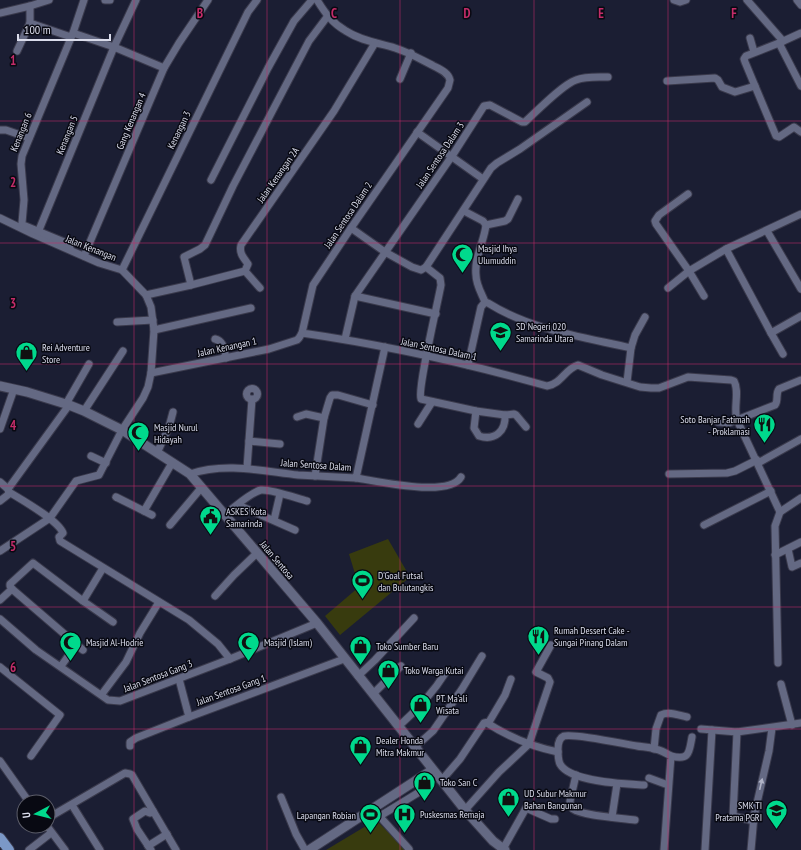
<svg xmlns="http://www.w3.org/2000/svg" width="801" height="850" viewBox="0 0 801 850" font-family="'PT Sans Narrow',sans-serif">
	<rect width="100%" height="100%" fill="#1b1e33"/>
	<g fill="#383b0e">
		<polygon points="388,539 410,577 340,635 325,616 359,587 349,554"/>
		<polygon points="376,820 406,850 326,850"/>
	</g>
	<g fill="none" stroke-linecap="round" stroke-linejoin="round">
		<defs>
			<g id="minor">
				<polyline points="105,0 110,0"/>
				<path d="M317,0C325,13 332,23 346,31C361,41 379,43 395,48C408,52 420,59 432,65C439,69 448,72 450,80L448,88L351,228L313,285L302,333C385,345 466,363 547,386C561,384 565,369 578,365L602,375L640,387L651,388H659L688,377L731,380L734,381C740,392 733,408 737,420L780,512"/>
				<polyline points="674,0 680,2 686,0"/>
				<polyline points="747,0 783,41"/>
				<polyline points="797,0 801,5"/>
				<polyline points="30,6 30,23 71,37"/>
				<polyline points="0,13 30,6 49,0"/>
				<polyline points="73,33 114,47 164,68"/>
				<polyline points="750,38 754,52"/>
				<polyline points="779,43 801,86"/>
				<polyline points="17,51 30,23"/>
				<polyline points="400,79 411,53"/>
				<polyline points="667,81 715,78 718,80 722,87 735,92 755,86 776,136 779,137 794,127 801,132"/>
				<polyline points="755,86 745,62 744,59 746,56 779,43 801,33"/>
				<polyline points="0,130 6,130 29,138"/>
				<polyline points="417,132 483,179"/>
				<polyline points="211,180 268,68 294,21 312,0"/>
				<polyline points="688,194 659,215 655,221 656,224 689,271 704,296"/>
				<path d="M464,211L483,221L486,225C484,242 474,258 476,275C476,285 482,294 485,302"/>
				<polyline points="0,218 33,234 99,263 122,270 146,295 151,307 154,330 151,373 148,387 143,398 122,430 99,475 76,481 50,518 0,551"/>
				<polyline points="486,225 505,221 508,219 518,199"/>
				<polyline points="351,228 385,252 412,267 421,270 426,267 491,168 497,163 520,149 587,102"/>
				<polyline points="39,230 114,47 136,0"/>
				<polyline points="767,231 801,289"/>
				<polyline points="70,248 69,245 64,242 23,225 22,223 24,200 21,164 22,156 73,33 84,0"/>
				<polyline points="726,249 771,333"/>
				<polyline points="84,256 164,68 179,43 208,0"/>
				<path d="M426,267L440,278L441,285C438,302 417,390 421,399L476,411L505,415L514,414L516,415L526,427"/>
				<polyline points="122,270 248,12 257,0"/>
				<polyline points="245,271 260,288"/>
				<polyline points="191,285 184,257 200,249 205,245 233,186 309,41 327,17"/>
				<polyline points="668,288 689,271 726,249 801,214"/>
				<path d="M146,295L191,285L245,271L248,264C243,257 239,253 241,245L334,111L375,43"/>
				<polyline points="355,296 436,314"/>
				<polyline points="117,322 153,320"/>
				<polyline points="154,330 251,308"/>
				<path d="M215,339C224,341 224,350 226,358"/>
				<path d="M345,339L355,296L452,156L484,106L490,105L522,122H525C537,111 562,85 576,80C586,76 597,77 608,77"/>
				<polyline points="783,354 771,333 801,316"/>
				<path d="M468,365L481,307L485,302L488,303C531,330 583,337 631,348L635,335L645,317"/>
				<polyline points="151,373 269,349 297,340 299,338 302,333"/>
				<polyline points="627,382 631,348"/>
				<circle cx="252" cy="394" r="5.5"/>
				<polyline points="66,404 89,364"/>
				<polyline points="84,411 123,351"/>
				<path d="M476,411L474,428L479,436C495,441 506,431 505,415"/>
				<polyline points="297,417 306,414 324,418"/>
				<path d="M718,422L729,423L775,405C779,400 775,394 779,389L801,380"/>
				<polyline points="418,424 432,402"/>
				<polyline points="0,429 14,389"/>
				<polyline points="249,441 280,444"/>
				<polyline points="157,453 169,427 173,412"/>
				<polyline points="91,456 106,463"/>
				<polyline points="758,463 801,439"/>
				<polyline points="247,468 252,399"/>
				<path d="M190,474C225,462 262,471 298,475C317,476 337,477 356,478L385,347"/>
				<polyline points="669,474 727,473 735,471 757,460"/>
				<polyline points="315,476 324,418 330,398 332,395 338,395 373,405"/>
				<path d="M356,478C377,481 449,498 461,477"/>
				<polyline points="0,482 8,489"/>
				<polyline points="8,489 69,405"/>
				<path d="M9,492C22,500 58,520 63,533L59,537L60,541L189,620L218,644L230,659"/>
				<polyline points="116,497 152,515"/>
				<polyline points="0,501 9,494 8,489"/>
				<polyline points="238,505 295,530"/>
				<polyline points="144,511 172,463"/>
				<path d="M225,514C234,508 251,492 261,490C271,489 296,498 307,501"/>
				<polyline points="274,520 280,494"/>
				<polyline points="170,525 202,487"/>
				<polyline points="704,525 771,491"/>
				<polyline points="788,549 792,567 801,563"/>
				<polyline points="775,555 801,542"/>
				<polyline points="12,589 83,650"/>
				<polyline points="215,596 234,575 257,553"/>
				<polyline points="0,600 12,589 10,586 10,584 33,563 83,601 113,622"/>
				<polyline points="83,601 103,568"/>
				<polyline points="0,619 36,650 108,700 120,701 230,659 317,623"/>
				<polyline points="778,663 775,526 780,512 801,498"/>
				<polyline points="61,666 77,644"/>
				<polyline points="0,667 60,715 31,756"/>
				<polyline points="358,676 375,660 414,618"/>
				<polyline points="179,679 189,717"/>
				<polyline points="781,684 792,725"/>
				<polyline points="102,694 126,662 140,633 159,602"/>
				<polyline points="373,694 401,666"/>
				<path d="M487,723C509,737 533,747 558,752"/>
				<path d="M399,726C417,710 433,693 446,672"/>
				<polyline points="701,729 737,732 801,723"/>
				<polyline points="737,732 733,816 754,821"/>
				<polyline points="130,746 130,742 136,738 189,717 344,659"/>
				<polyline points="415,747 433,731 462,689 482,656"/>
				<path d="M654,749L656,729L661,715C669,711 678,715 687,717"/>
				<path d="M671,756C690,761 689,752 692,737"/>
				<polyline points="0,761 29,802"/>
				<path d="M576,775L570,801C570,805 570,807 573,809C583,816 622,818 635,820"/>
				<polyline points="649,778 668,785"/>
				<polyline points="441,781 460,759 484,723 489,722 505,695 511,679"/>
				<path d="M644,785C624,784 570,782 560,764C558,760 558,754 558,749C558,744 559,738 564,736C574,733 624,744 637,746C642,747 649,747 655,749C660,750 666,753 671,756L664,850"/>
				<polyline points="281,797 296,834 305,850"/>
				<polyline points="72,805 100,850"/>
				<polyline points="373,809 409,849"/>
				<polyline points="465,810 499,772 529,744 550,682 548,678 536,672 551,645"/>
				<polyline points="380,816 421,791"/>
				<polyline points="612,817 617,784"/>
				<polyline points="48,818 125,773 130,774 132,775 176,850"/>
				<polyline points="47,826 65,850"/>
				<polyline points="148,846 167,834"/>
				<polyline points="503,849 526,808 551,819 555,819"/>
				<polyline points="29,850 51,833"/>
				<polyline points="151,850 137,829 133,819 145,811 150,813 153,811"/>
				<polyline points="705,850 712,730"/>
				<polyline points="751,850 754,816 769,751 772,728"/>
			</g>
			<g id="tertiary">
				<polyline points="0,386 27,392 69,405 84,411 122,430 190,474 317,623 465,810 493,841 505,850"/>
				<polyline points="309,850 432,770"/>
			</g>
			<polyline id="primary" points="0,838 9,850"/>
		</defs>
		<use href="#minor" stroke="#3a3a4c" stroke-width="9"/>
		<use href="#tertiary" stroke="#3a3a4c" stroke-width="11"/>
		<use href="#primary" stroke="#3a3a4c" stroke-width="12"/>
		<use href="#minor" stroke="#646983" stroke-width="7"/>
		<use href="#tertiary" stroke="#646983" stroke-width="9"/>
		<use href="#primary" stroke="#7b98c7" stroke-width="10"/>
	</g>
	<defs><path id="oneway-solid" d="M-6-.8H1V-3.2L6.5 0L1 3.2V.8H-6Z"/></defs>
	<use fill="#b1b4c7" href="#oneway-solid" transform="translate(761 784) rotate(-77)"/>
	<path fill="none" stroke="#c42c69" stroke-width="1" stroke-opacity="0.55" d="M134,0V850M267,0V850M400,0V850M534,0V850M668,0V850M0,121H801M0,243H801M0,364H801M0,486H801M0,607H801M0,729H801"/>
	<defs>
		<symbol id="mosque-pin" viewBox="-11 -11 22 30"><path d="M0 17L-7.5 6A9.5 9.5 0 1 1 7.5 6Z" fill="#00d98c" stroke="#080912"/><path d="M3.5-4.9A6 6 0 1 0 3.5 4.9A5 5 0 1 1 3.5-4.9Z" fill="#111"/></symbol>
		<symbol id="school-pin" viewBox="-11 -11 22 30"><path d="M0 17L-7.5 6A9.5 9.5 0 1 1 7.5 6Z" fill="#00d98c" stroke="#080912"/><path d="M0-5L7-2L0 1L-7-2ZM-4 1L0 2.5L4 1V4Q0 6-4 4Z" fill="#111"/></symbol>
		<symbol id="shop-pin" viewBox="-11 -11 22 30"><path d="M0 17L-7.5 6A9.5 9.5 0 1 1 7.5 6Z" fill="#00d98c" stroke="#080912"/><path d="M-5-2.5h2.3a2.7 3.5 0 0 1 5.4 0H5L5.5 6h-11ZM-1.5-2.5h3a1.5 2.3 0 0 0-3 0Z" fill="#111"/></symbol>
		<symbol id="restaurant-pin" viewBox="-11 -11 22 30"><path d="M0 17L-7.5 6A9.5 9.5 0 1 1 7.5 6Z" fill="#00d98c" stroke="#080912"/><path d="M-5-6h1v4h1v-4h1v4h1v-4h1v5L-1.5 .5V6h-2V.5L-5-1ZM5-6V6H3V1.5H1.5Q1.5-4 5-6Z" fill="#111"/></symbol>
		<symbol id="civic-pin" viewBox="-11 -11 22 30"><path d="M0 17L-7.5 6A9.5 9.5 0 1 1 7.5 6Z" fill="#00d98c" stroke="#080912"/><path d="M-.6-6.5H3V-4.5H.6V-3L4-1V1h2V6H-6V1h2V-1L-.6-3ZM-1.2 2.5V6h2.4V2.5Z" fill="#111"/></symbol>
		<symbol id="stadium-pin" viewBox="-11 -11 22 30"><path d="M0 17L-7.5 6A9.5 9.5 0 1 1 7.5 6Z" fill="#00d98c" stroke="#080912"/><path d="M0-5a6.5 5 0 1 0 0 10a6.5 5 0 1 0 0-10ZM-3.5-1.8h7v3.6h-7Z" fill="#111"/></symbol>
		<symbol id="hospital-pin" viewBox="-11 -11 22 30"><path d="M0 17L-7.5 6A9.5 9.5 0 1 1 7.5 6Z" fill="#00d98c" stroke="#080912"/><path d="M-5-5h3v3.5h4V-5h3V5h-3V1.5h-4V5h-3Z" fill="#111"/></symbol>
	</defs>
	<g fill-rule="evenodd">
		<use href="#mosque-pin" x="450" y="242" width="25" height="34"/>
		<use href="#school-pin" x="488" y="320" width="25" height="34"/>
		<use href="#shop-pin" x="14" y="340" width="25" height="34"/>
		<use href="#restaurant-pin" x="752" y="412" width="25" height="34"/>
		<use href="#mosque-pin" x="126" y="420" width="25" height="34"/>
		<use href="#civic-pin" x="198" y="504" width="25" height="34"/>
		<use href="#stadium-pin" x="350" y="568" width="25" height="34"/>
		<use href="#restaurant-pin" x="526" y="624" width="25" height="34"/>
		<use href="#mosque-pin" x="58" y="630" width="25" height="34"/>
		<use href="#mosque-pin" x="236" y="630" width="25" height="34"/>
		<use href="#shop-pin" x="348" y="634" width="25" height="34"/>
		<use href="#shop-pin" x="376" y="658" width="25" height="34"/>
		<use href="#shop-pin" x="408" y="692" width="25" height="34"/>
		<use href="#shop-pin" x="348" y="734" width="25" height="34"/>
		<use href="#shop-pin" x="412" y="770" width="25" height="34"/>
		<use href="#shop-pin" x="496" y="786" width="25" height="34"/>
		<use href="#school-pin" x="764" y="798" width="25" height="34"/>
		<use href="#hospital-pin" x="392" y="802" width="25" height="34"/>
		<use href="#stadium-pin" x="358" y="802" width="25" height="34"/>
	</g>
	<g text-anchor="middle" dominant-baseline="central" stroke-width="3" stroke-linejoin="round" paint-order="stroke">
		<g font-size="10" fill="#dadceb" stroke="#080912">
			<text transform="translate(131 121) rotate(-67)">Gang Kenangan 4</text>
			<text transform="translate(179 130) rotate(-64)">Kenangan 3</text>
			<text transform="translate(21 132) rotate(-68)">Kenangan 6</text>
			<text transform="translate(67 135) rotate(-68)">Kenangan 5</text>
			<text transform="translate(440 155) rotate(-56)">Jalan Sentosa Dalam 3</text>
			<text transform="translate(278 175) rotate(-55)">Jalan Kenangan 2A</text>
			<text transform="translate(348 215) rotate(-56)">Jalan Sentosa Dalam 2</text>
			<text transform="translate(91 248) rotate(22)">Jalan Kenangan</text>
			<text transform="translate(227 347) rotate(-12)">Jalan Kenangan 1</text>
			<text transform="translate(439 349) rotate(12)">Jalan Sentosa Dalam 1</text>
			<text transform="translate(316 465) rotate(4)">Jalan Sentosa Dalam</text>
			<text transform="translate(277 560) rotate(50)">Jalan Sentosa</text>
			<text transform="translate(158 676) rotate(-21)">Jalan Sentosa Gang 3</text>
			<text transform="translate(231 690) rotate(-20)">Jalan Sentosa Gang 1</text>
		</g>
		<g font-size="10" fill="#dadceb" stroke="#080912" text-anchor="start">
			<text x="478" y="248">Masjid Ihya<tspan x="478" dy="12">Ulumuddin</tspan></text>
			<text x="516" y="326">SD Negeri 020<tspan x="516" dy="12">Samarinda Utara</tspan></text>
			<text x="42" y="347">Rei Adventure<tspan x="42" dy="12">Store</tspan></text>
			<text x="750" y="419" text-anchor="end">Soto Banjar Fatimah<tspan x="750" dy="12">- Proklamasi</tspan></text>
			<text x="154" y="427">Masjid Nurul<tspan x="154" dy="12">Hidayah</tspan></text>
			<text x="226" y="511">ASKES Kota<tspan x="226" dy="12">Samarinda</tspan></text>
			<text x="378" y="575">D'Goal Futsal<tspan x="378" dy="12">dan Bulutangkis</tspan></text>
			<text x="554" y="630">Rumah Dessert Cake -<tspan x="554" dy="12">Sungai Pinang Dalam</tspan></text>
			<text x="86" y="642">Masjid Al-Hodrie</text>
			<text x="264" y="642">Masjid (Islam)</text>
			<text x="376" y="646">Toko Sumber Baru</text>
			<text x="404" y="670">Toko Warga Kutai</text>
			<text x="436" y="698">PT. Ma'ali<tspan x="436" dy="12">Wisata</tspan></text>
			<text x="376" y="740">Dealer Honda<tspan x="376" dy="12">Mitra Makmur</tspan></text>
			<text x="440" y="782">Toko San C</text>
			<text x="524" y="793">UD Subur Makmur<tspan x="524" dy="12">Bahan Bangunan</tspan></text>
			<text x="762" y="805" text-anchor="end">SMK TI<tspan x="762" dy="12">Pratama PGRI</tspan></text>
			<text x="420" y="814">Puskesmas Remaja</text>
			<text x="356" y="815" text-anchor="end">Lapangan Robian</text>
		</g>
	</g>
	<g font-size="13" text-anchor="middle" font-weight="bold" fill="#c42c69" stroke="#080912" stroke-width="3" stroke-linejoin="round" paint-order="stroke">
		<text x="200" y="18">B</text>
		<text x="334" y="18">C</text>
		<text x="467" y="18">D</text>
		<text x="601" y="18">E</text>
		<text x="734" y="18">F</text>
		<text x="13" y="65">1</text>
		<text x="13" y="187">2</text>
		<text x="13" y="308">3</text>
		<text x="13" y="430">4</text>
		<text x="13" y="551">5</text>
		<text x="13" y="672">6</text>
	</g>
	<g transform="translate(36 814) rotate(263)"><circle r="19" fill="#080912" stroke="#5c5d69"/>
	<path d="M0-3L7 15L0 10L-7 15Z" fill="#00d98c"/>
	<text y="-6" font-size="11" font-weight="bold" text-anchor="middle" fill="#dadceb">U</text>
	</g>
	<path d="M18 34v6h92v-6" fill="none" stroke="#dadceb" stroke-width="2"/>
	<text x="24" y="34" font-size="12" fill="#dadceb" stroke="#080912" stroke-width="3" paint-order="stroke">100 m</text>
</svg>
